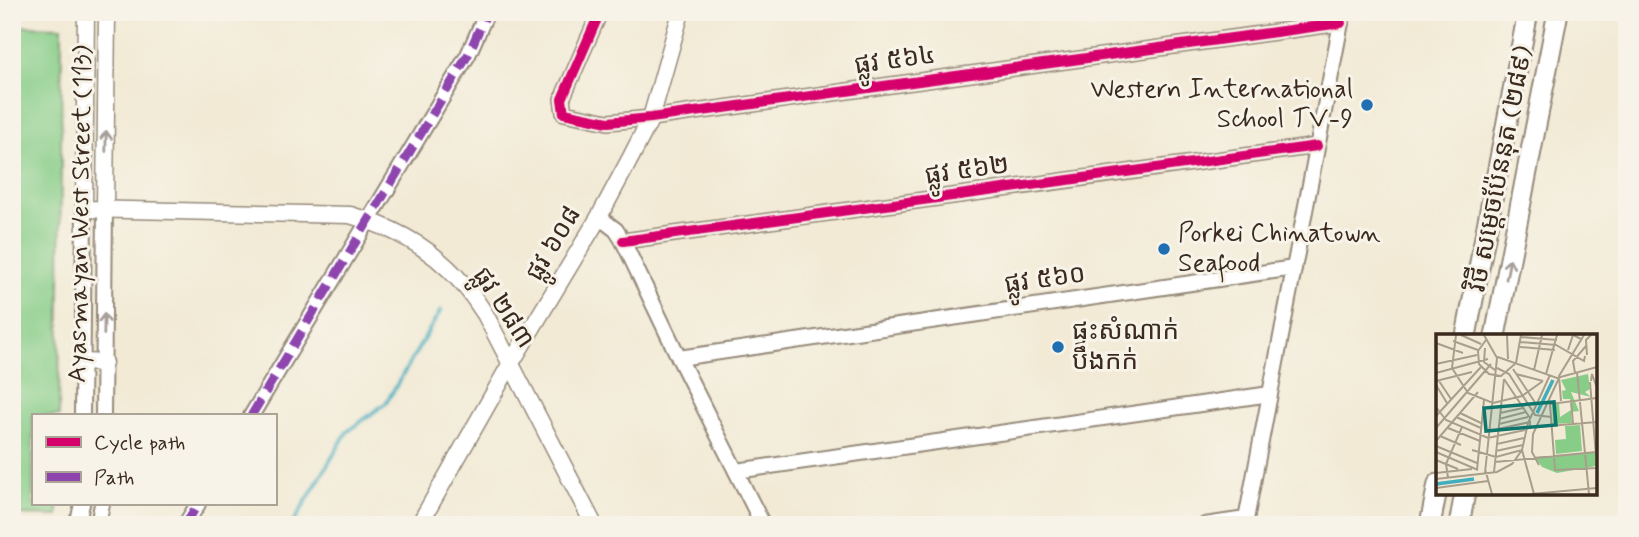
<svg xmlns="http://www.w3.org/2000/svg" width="1639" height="537" viewBox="0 0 1639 537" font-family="Mynerve,'Noto Sans Khmer',sans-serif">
	<rect width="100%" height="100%" fill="#f7f3e8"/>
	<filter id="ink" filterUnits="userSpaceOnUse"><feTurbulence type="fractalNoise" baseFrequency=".0143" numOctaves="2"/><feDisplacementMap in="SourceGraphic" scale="14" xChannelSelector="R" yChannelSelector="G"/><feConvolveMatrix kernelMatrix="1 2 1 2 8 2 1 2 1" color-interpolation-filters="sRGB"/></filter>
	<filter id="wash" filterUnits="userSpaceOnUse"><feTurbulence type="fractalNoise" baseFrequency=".00686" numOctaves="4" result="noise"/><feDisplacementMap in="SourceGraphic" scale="28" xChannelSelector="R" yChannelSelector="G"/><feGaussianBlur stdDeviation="1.57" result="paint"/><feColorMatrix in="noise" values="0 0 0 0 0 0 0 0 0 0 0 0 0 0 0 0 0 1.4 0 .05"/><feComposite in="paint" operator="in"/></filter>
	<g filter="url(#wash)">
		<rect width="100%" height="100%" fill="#f2ead5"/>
		<polygon fill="#87cd88" stroke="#617c53" stroke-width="2" points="12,26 62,27 59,416 33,416 33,504 58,504 58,516 12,515"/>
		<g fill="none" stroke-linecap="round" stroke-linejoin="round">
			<polyline stroke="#41aebf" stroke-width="3.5" points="292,525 347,432 386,403 441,310"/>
		</g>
	</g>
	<g filter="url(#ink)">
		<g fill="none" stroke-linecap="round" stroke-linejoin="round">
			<defs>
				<g id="minor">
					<polyline points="600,12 562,99 564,113 608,122 651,118 1341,23"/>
					<polyline points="599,217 616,230 623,241 679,358 763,525"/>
					<polyline points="623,241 1317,146"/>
					<polyline points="679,358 1294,268"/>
					<polyline points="82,416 84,209"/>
					<polyline points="103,416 105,209"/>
					<polyline points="251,416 468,55 487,12"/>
					<polyline points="736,471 1270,394"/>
					<polyline points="74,525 79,517 82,504"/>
					<polyline points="98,525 102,504"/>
					<polyline points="185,525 198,504"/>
					<polyline points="1205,525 1246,519"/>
					<polyline points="1245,525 1343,12"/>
				</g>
				<g id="tertiary">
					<path d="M86,12L84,209L350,215C393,227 433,249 462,283C471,292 478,304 485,314L594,525"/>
					<polyline points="105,209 107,12"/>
					<polyline points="83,362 104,363"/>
					<polyline points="419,525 511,363 599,217 631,157 651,118 681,12"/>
				</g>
				<g id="secondary">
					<polyline points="1466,336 1528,12"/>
					<polyline points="1495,336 1558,12"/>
					<polyline points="1430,525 1438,484"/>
					<polyline points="1459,525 1465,493"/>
				</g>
			</defs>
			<use href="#minor" stroke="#968a7a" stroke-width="18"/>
			<use href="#tertiary" stroke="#968a7a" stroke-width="19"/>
			<use href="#secondary" stroke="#968a7a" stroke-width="23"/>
			<use href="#minor" stroke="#fff" stroke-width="14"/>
			<use href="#tertiary" stroke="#fff" stroke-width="16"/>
			<use href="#secondary" stroke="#fff" stroke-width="19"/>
			<g stroke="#8e44ad" stroke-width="9" stroke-dasharray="18 9" stroke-linecap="butt">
				<polyline points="251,416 468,55 487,12"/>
				<polyline points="185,525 198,504"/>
			</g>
			<defs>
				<g id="cycleway">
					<polyline points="600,12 562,99 564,113 608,122 651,118 1341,23"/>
					<polyline points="623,241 1317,146"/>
				</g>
			</defs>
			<use href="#cycleway" stroke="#f7f3e8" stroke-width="15"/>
			<use href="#cycleway" stroke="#d6006c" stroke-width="10"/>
		</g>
		<defs><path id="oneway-shaft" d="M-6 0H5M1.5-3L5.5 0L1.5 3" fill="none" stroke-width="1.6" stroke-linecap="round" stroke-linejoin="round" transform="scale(1.75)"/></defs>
		<g stroke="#a79f9a">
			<use href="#oneway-shaft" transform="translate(106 141) rotate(-89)"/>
			<use href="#oneway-shaft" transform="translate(1508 269) rotate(-79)"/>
			<use href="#oneway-shaft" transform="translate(104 324) rotate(-89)"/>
		</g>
	</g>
	<g fill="#1f6fb2" stroke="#f7f3e8" stroke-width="2.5">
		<circle cx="1367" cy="105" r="7"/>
		<circle cx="1164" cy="249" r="7"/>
		<circle cx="1058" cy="347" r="7"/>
	</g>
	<g text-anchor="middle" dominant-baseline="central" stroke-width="6" stroke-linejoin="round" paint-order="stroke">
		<g font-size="26" fill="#3b2a1e" stroke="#f7f3e8">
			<text transform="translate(895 61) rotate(-8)">ផ្លូវ ៥៦៤</text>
			<text transform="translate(1501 169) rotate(-79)">វិថី សម្តេចប៉ែននុត (២៨៩)</text>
			<text transform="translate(967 171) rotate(-8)">ផ្លូវ ៥៦២</text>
			<text transform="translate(81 214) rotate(-89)">Ayasmayan West Street (113)</text>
			<text transform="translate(554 244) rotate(-59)">ផ្លូវ ៦០៨</text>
			<text transform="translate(1045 280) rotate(-8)">ផ្លូវ ៥៦០</text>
			<text transform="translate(503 308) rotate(57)">ផ្លូវ ២៨៣</text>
		</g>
		<g font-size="26" fill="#3b2a1e" stroke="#f7f3e8" text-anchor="start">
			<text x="1353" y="90" text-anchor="end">Western International<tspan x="1353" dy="30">School TV-9</tspan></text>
			<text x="1178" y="234">Porkei Chinatown<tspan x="1178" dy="30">Seafood</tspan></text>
			<text x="1072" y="332">ផ្ទះសំណាក់<tspan x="1072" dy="30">បឹងកក់</tspan></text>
		</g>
	</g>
	<g transform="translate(1436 334)">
		<rect width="161" height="161" fill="#f2ead5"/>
		<path d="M152,40L154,55L149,58L155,63L135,58L143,77L135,78L136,89L117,90L116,69H123L124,83L135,76L134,65H127L126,57L130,56L125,46ZM144,91L146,117L120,120L119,106L130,105L129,92ZM159,118L160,132L121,139L106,133L99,123Z" fill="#87cd88"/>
		<path fill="none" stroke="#41aebf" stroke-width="3.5" d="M101,79L117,46M0,150L38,145"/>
		<path fill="none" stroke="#a99d8c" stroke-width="2" d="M20,1L16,34L32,59L57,69L86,62L107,47M25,1L45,10M48,1L61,24L49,139M71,1L72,25M85,3L121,6M50,6L42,17L43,30L53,40L65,42L80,29L85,1M17,7L42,16M84,8L120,11L148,27L149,22M0,9L27,19M84,13L119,16M49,14L48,28L59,36M132,16L137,1L145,5M151,21L150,6L155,1M59,22L121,44L161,33M0,30L41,21M61,34L73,40L99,81L115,83M77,35L100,70M98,36L106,1M141,38L153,160M0,39L52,25M139,39L137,27L150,12M80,40L107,47M110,40L121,1M68,45L94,84M0,47L36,38M3,47L15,65M155,47L156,40L161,54M154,48L161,134M0,51L11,69M161,64L114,70L119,136L161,134M135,66L137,90M125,67L123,42L148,1M0,73L10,86L52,104L89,96M24,79L45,89M64,79L87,74M0,82L45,33M20,83L45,94M63,85L90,78M63,90L92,83M100,93L161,88M0,94L55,30M12,94L44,107M62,95L94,88V94M4,102L25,111M0,107L42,58M61,110L88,104M0,112L41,129M36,116L60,123L86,116L98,160M60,117L87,111M0,118L42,136M0,126L22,135M59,128L160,118M103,131L96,118L97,100L123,44M49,135L56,160M41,136L48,66M58,138L68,45M0,139L36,135M12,144L10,130L26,93M0,145L61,138L76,130L86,116L92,89L114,41M0,154L52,147M95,160L161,154"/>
		<path fill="#0f766e" fill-opacity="0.15" stroke="#0f766e" stroke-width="3.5" d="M118,68L120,91L50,97L48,74Z"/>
		<rect width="161" height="161" fill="none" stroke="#3b2a1e" stroke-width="3.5"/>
	</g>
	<rect width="1639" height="537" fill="none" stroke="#f7f3e8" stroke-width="42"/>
	<rect x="32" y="414" width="245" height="91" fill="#f7f3e8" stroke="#aca397" stroke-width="2"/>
	<rect x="46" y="437" width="35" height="10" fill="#d6006c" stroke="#aca397" stroke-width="2"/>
	<text x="94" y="449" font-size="21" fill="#3b2a1e">Cycle path</text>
	<rect x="46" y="472" width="35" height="10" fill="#8e44ad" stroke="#aca397" stroke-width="2"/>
	<text x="94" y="484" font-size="21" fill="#3b2a1e">Path</text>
</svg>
